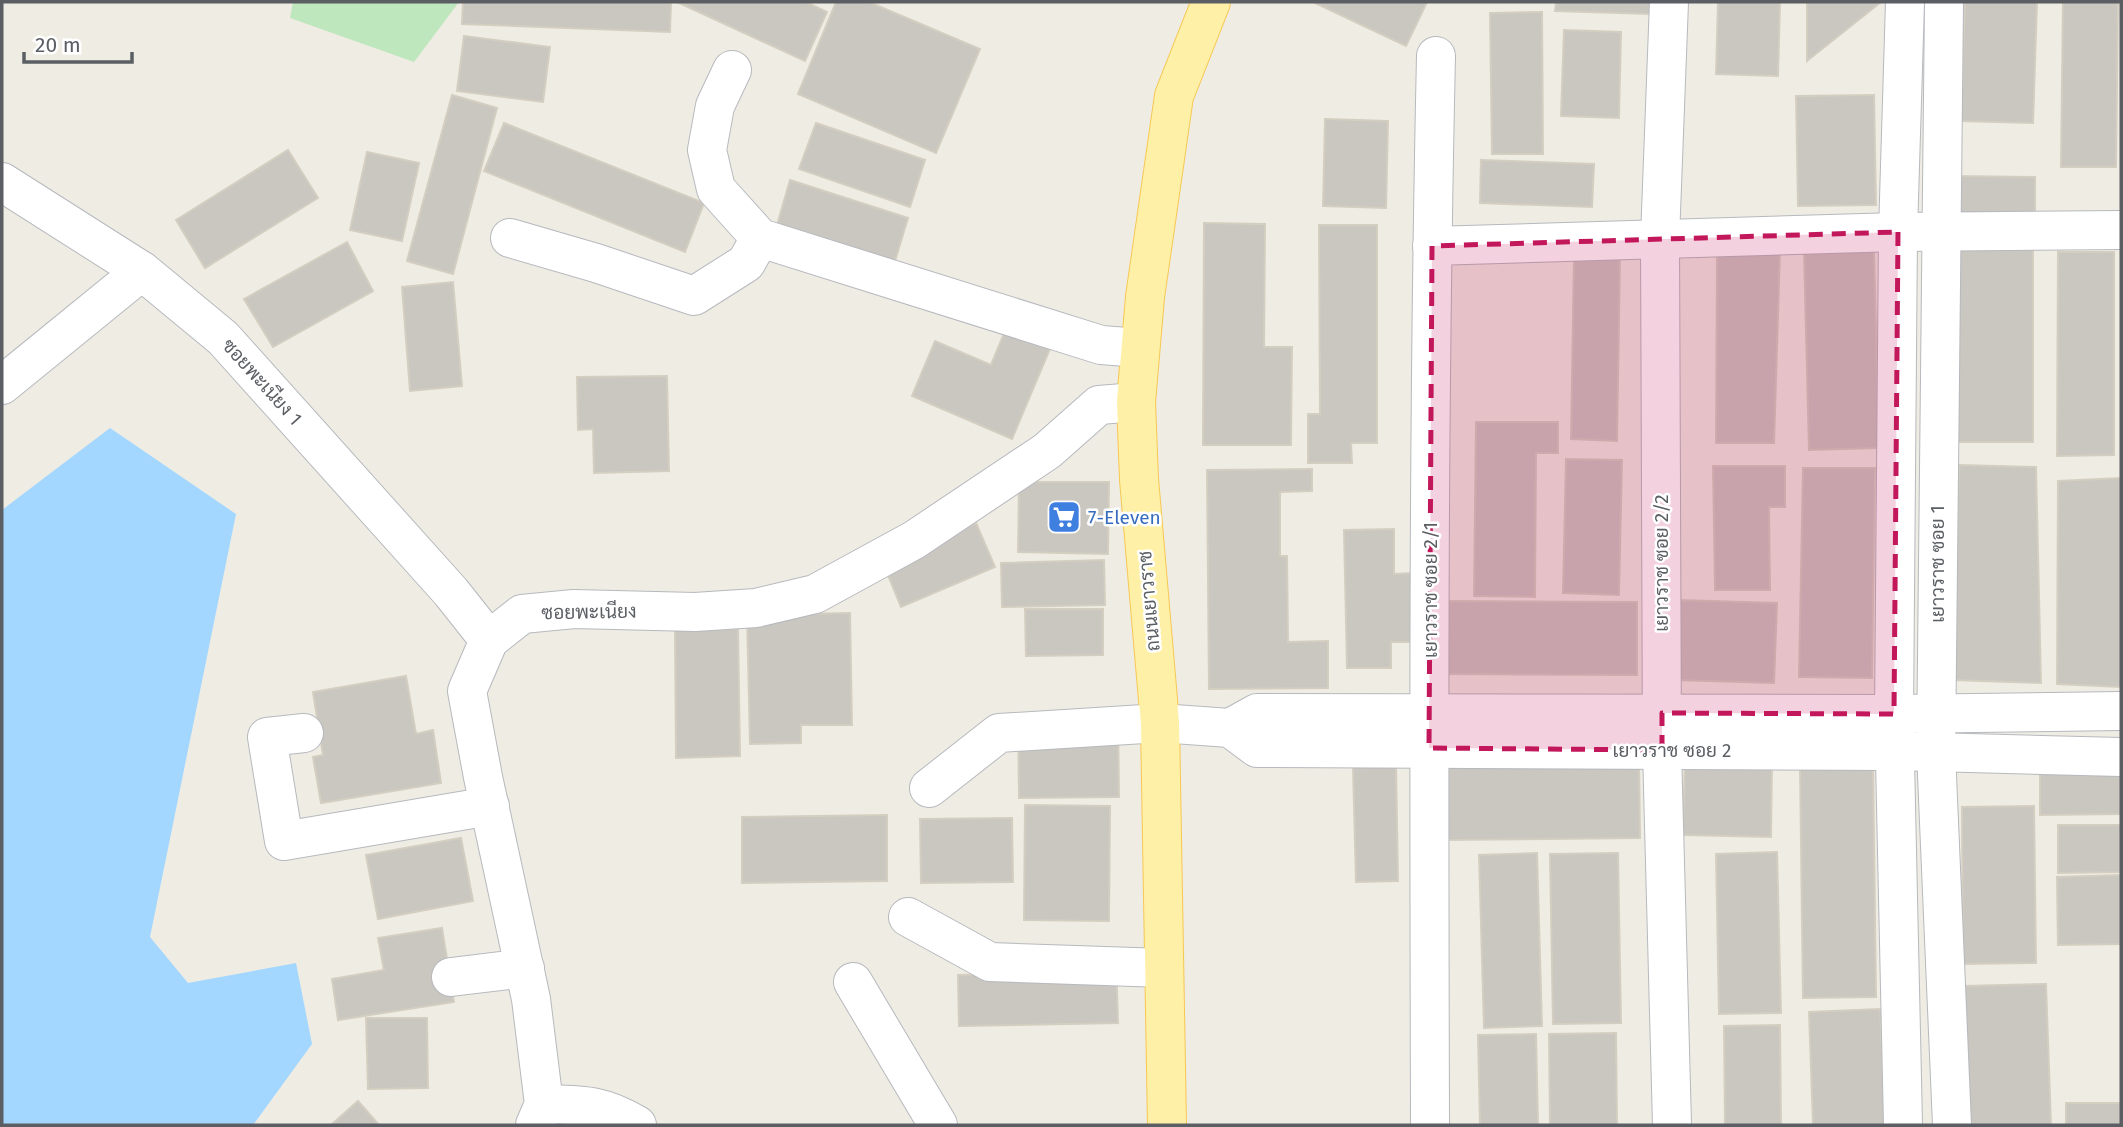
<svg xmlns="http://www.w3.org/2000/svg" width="2123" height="1127" viewBox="0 0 2123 1127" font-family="'Fira Sans',Sarabun,sans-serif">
	<rect width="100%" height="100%" fill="#efece3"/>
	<polygon fill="#bfe7be" points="293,2 459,2 414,62 290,18"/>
	<polygon fill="#a3d7ff" points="110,428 236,514 150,937 188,983 296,963 312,1044 253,1125 2,1125 2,510"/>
	<g fill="#cac6c0" stroke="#d4cec1" stroke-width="2">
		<polygon points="463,2 671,2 670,32 462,24"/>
		<polygon points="677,2 806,2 827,12 805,61"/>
		<polygon points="836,2 869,2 980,49 936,153 798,94"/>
		<polygon points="1313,2 1427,2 1406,46"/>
		<polygon points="1556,2 1650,2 1650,14 1555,11"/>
		<polygon points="1718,2 1780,2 1778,76 1716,74"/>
		<polygon points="1807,2 1881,2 1807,61"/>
		<polygon points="1965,2 2037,2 2033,123 1961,121"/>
		<polygon points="2063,2 2118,2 2116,167 2061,167"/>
		<polygon points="1542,12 1543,154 1492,154 1490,13"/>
		<polygon points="1564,30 1621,32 1619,118 1561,116"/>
		<polygon points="464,36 550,47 543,102 457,91"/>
		<polygon points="452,95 497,108 453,274 407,261"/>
		<polygon points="1874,95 1876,205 1798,206 1796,96"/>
		<polygon points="1325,119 1388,121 1386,208 1323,206"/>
		<polygon points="504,123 704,203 685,252 484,171"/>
		<polygon points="816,123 925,160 910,207 799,169"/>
		<polygon points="288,150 318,198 205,268 176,220"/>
		<polygon points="367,152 419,163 402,241 350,230"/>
		<polygon points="1481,160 1594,164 1592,207 1480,203"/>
		<polygon points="1953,176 2035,177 2035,217 1952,216"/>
		<polygon points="790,180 908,218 895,261 777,225"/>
		<polygon points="1204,223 1265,224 1264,347 1292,347 1291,445 1203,445"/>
		<polygon points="1319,225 1377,225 1377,443 1351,443 1352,463 1308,463 1308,414 1320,414"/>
		<polygon points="347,242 373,291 273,347 244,299"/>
		<polygon points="1874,249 1879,448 1809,450 1804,252"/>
		<polygon points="1955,250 2033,250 2033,442 1954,442"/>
		<polygon points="1780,251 1774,443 1716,443 1717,252"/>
		<polygon points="2058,252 2114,252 2114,455 2057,456"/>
		<polygon points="1574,256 1620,258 1617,441 1571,439"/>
		<polygon points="453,282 462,386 410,391 402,287"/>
		<polygon points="1007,326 1052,344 1012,439 912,396 935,341 991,365"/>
		<polygon points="667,376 669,471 594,473 593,429 578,430 577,377"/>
		<polygon points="1476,422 1558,422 1558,453 1536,453 1535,597 1474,596"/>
		<polygon points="1566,459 1622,460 1619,595 1563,593"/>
		<polygon points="1959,465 2036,467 2041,683 1953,680"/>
		<polygon points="1713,466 1785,466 1785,507 1769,507 1770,590 1715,590"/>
		<polygon points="1803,468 1875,468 1872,678 1799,677"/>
		<polygon points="1312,469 1312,491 1280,492 1280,556 1287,556 1288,642 1328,641 1328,688 1209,689 1207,470"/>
		<polygon points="2121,478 2121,687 2057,684 2058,481"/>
		<polygon points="1019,482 1109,482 1108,554 1018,552"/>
		<polygon points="976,523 995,567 901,607 883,563"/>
		<polygon points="1394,529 1394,574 1413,573 1414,642 1391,642 1391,668 1347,668 1344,530"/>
		<polygon points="1104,560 1105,605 1002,607 1001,563"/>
		<polygon points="1678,600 1777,603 1774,683 1675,680"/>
		<polygon points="1446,601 1637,602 1637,675 1446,674"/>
		<polygon points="1025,609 1103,609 1103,655 1026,656"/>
		<polygon points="850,613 852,725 801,725 801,743 750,744 747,615"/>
		<polygon points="738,629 740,756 676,758 675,630"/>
		<polygon points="406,676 416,734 433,730 441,783 321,803 313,757 323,755 313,692"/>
		<polygon points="1118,717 1119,797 1019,798 1018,718"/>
		<polygon points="1685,757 1772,760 1771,837 1683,835"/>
		<polygon points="1639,762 1640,838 1443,840 1442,763"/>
		<polygon points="1873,764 1876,997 1803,998 1800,765"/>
		<polygon points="1396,765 1398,881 1356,882 1353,767"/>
		<polygon points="2121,773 2121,814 2040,815 2040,774"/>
		<polygon points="1025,805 1110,806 1109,921 1024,920"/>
		<polygon points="2034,806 2036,963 1963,964 1962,807"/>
		<polygon points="887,815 887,881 742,883 742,817"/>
		<polygon points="1012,818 1013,882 921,883 920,819"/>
		<polygon points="2058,825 2121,825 2121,872 2058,873"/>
		<polygon points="461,838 473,901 378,919 366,855"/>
		<polygon points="1777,852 1781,1013 1719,1014 1716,854"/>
		<polygon points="1537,853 1542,1026 1484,1028 1479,855"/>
		<polygon points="1618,853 1621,1023 1553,1024 1550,854"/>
		<polygon points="2121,875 2121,944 2058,945 2057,877"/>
		<polygon points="442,928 454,1002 338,1020 332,979 384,970 378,938"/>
		<polygon points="1116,957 1118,1023 959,1026 958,975 1029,974"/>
		<polygon points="2046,984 2051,1125 1970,1125 1964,986"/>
		<polygon points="1880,1009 1885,1125 1813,1125 1809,1012"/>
		<polygon points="366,1018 427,1018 428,1088 368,1089"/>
		<polygon points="1780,1025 1781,1125 1725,1125 1724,1026"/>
		<polygon points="1616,1033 1617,1125 1550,1125 1549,1034"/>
		<polygon points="1536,1034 1538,1125 1480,1125 1478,1035"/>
		<polygon points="358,1101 379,1125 331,1125"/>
		<rect x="2066" y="1103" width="55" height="22"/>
	</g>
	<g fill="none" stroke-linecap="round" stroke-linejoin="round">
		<defs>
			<g id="minor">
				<polyline points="1669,2 1660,238 1662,750 1672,1125"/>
				<polyline points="1944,2 1936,752 1952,1125"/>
				<polyline points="732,70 715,106 707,150 716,189 760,238 1101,345 1140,348"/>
				<polyline points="2,182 142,271"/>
				<polyline points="510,238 596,263 694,296 746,263 760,238"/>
				<polyline points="1432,246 1898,232 2121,230"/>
				<polyline points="2,385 142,271 223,338 451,592 489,640"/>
				<polyline points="1230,728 1257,713 1894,714 2121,711"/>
				<polyline points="304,733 267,737 284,841 490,806"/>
				<polyline points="929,788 999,733 1160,723 1230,728 1257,748 1894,751 2121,757"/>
				<polyline points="908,917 990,962 1164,968"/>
				<polyline points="451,977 525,968"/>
				<polyline points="853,982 938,1125"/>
				<path d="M544,1104C583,1105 602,1104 637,1125"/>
				<polyline points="535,1125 544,1104 531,999 483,777 467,691 489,640 522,614 574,609 695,612 756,608 815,594 914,540 1047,451 1099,405 1136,402"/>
				<path d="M1430,1125C1429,769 1428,412 1436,56"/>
				<polyline points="1903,1125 1894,714 1898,232 1905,2"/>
			</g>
			<polyline id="major" points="1167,1125 1160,723 1139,479 1136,402 1145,297 1174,96 1211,2"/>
		</defs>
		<use href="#minor" stroke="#b6b9be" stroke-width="40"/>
		<use href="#major" stroke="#f7c853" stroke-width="40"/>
		<use href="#minor" stroke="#fff" stroke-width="38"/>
		<use href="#major" stroke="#fff0a8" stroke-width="38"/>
	</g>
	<path fill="#c2185b" fill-opacity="0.2" stroke="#c2185b" stroke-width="5" stroke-dasharray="14 9" stroke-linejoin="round" d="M1898,232L1894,714L1662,713V750L1429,748L1432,246Z"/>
	<defs>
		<symbol id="supermarket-square" viewBox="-11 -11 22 22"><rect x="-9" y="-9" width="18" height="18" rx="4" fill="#3f7fe0" stroke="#fff"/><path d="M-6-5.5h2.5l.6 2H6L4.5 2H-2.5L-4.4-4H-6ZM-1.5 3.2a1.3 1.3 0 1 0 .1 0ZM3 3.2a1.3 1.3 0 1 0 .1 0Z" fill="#fff"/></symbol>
	</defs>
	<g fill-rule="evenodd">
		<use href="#supermarket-square" x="1045" y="498" width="38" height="38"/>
	</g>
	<g text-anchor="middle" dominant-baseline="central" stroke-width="5" stroke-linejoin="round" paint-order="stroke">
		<g font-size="19" fill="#5b5f64" stroke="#fff">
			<text transform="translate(262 382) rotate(48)">ซอยพะเนียง 1</text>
			<text transform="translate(1661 563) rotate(-90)">เยาวราช ซอย 2/2</text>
			<text transform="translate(1937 564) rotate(-90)">เยาวราช ซอย 1</text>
			<text transform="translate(1430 590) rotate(-90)">เยาวราช ซอย 2/1</text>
			<text transform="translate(1149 601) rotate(-95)">ถนนเยาวราช</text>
			<text transform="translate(589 612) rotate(-1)">ซอยพะเนียง</text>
			<text x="1672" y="750">เยาวราช ซอย 2</text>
		</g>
		<g font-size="19" fill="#366cbe" stroke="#fff" text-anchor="start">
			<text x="1088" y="517">7-Eleven</text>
		</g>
	</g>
	<rect width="2123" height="1127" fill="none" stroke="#5b5f64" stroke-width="7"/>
	<path d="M24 52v10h108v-10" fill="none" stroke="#5b5f64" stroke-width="3.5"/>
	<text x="35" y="52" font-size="21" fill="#5b5f64" stroke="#ffffff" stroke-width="5" paint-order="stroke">20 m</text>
</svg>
